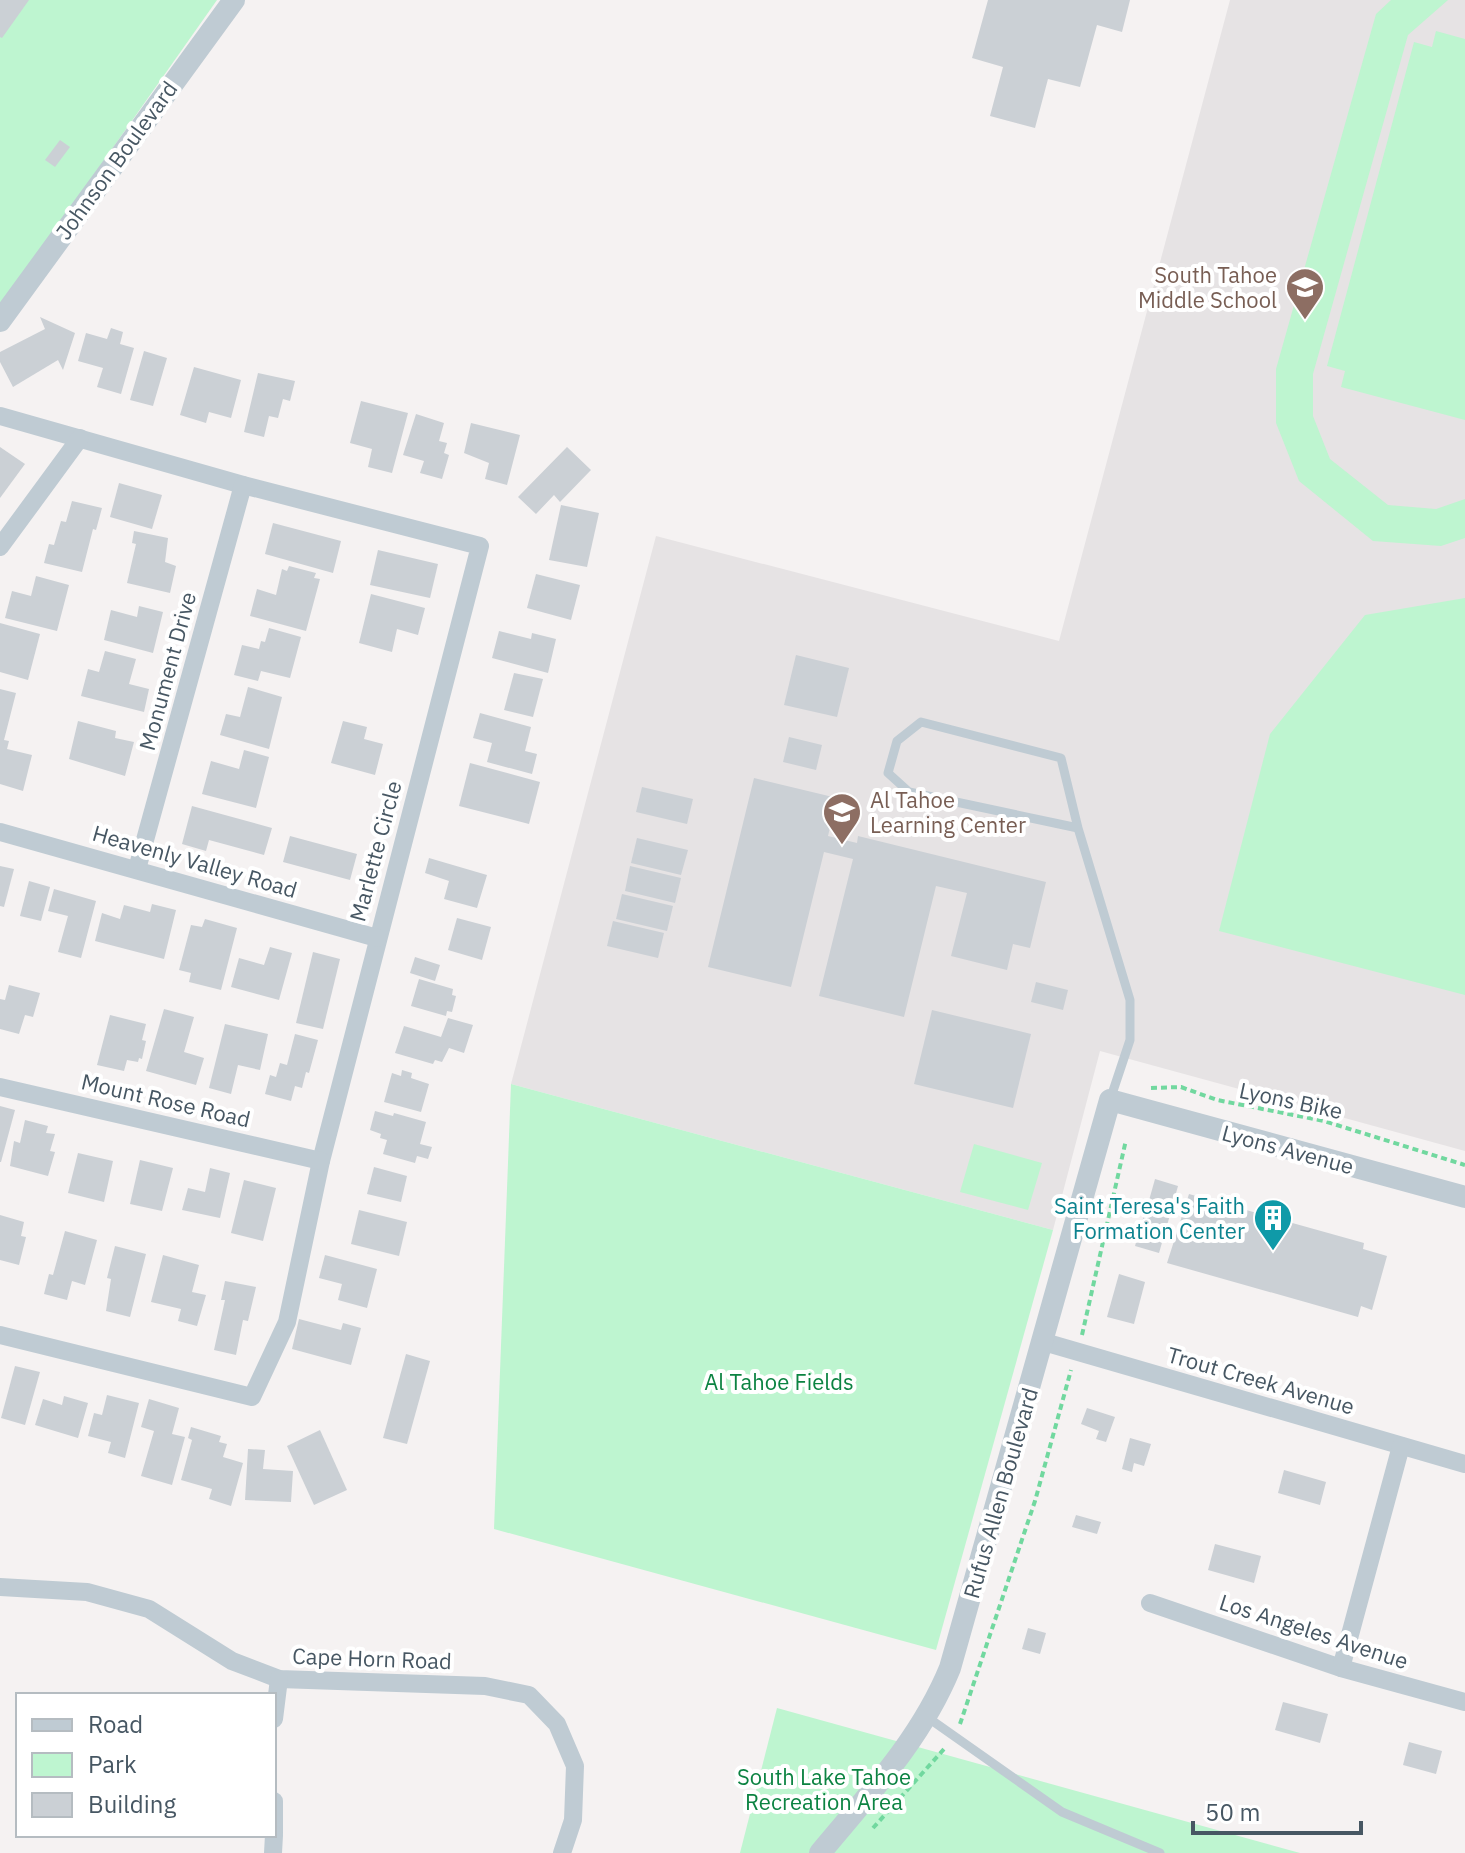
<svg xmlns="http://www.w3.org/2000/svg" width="1465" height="1853" viewBox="0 0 1465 1853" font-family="'IBM Plex Sans',sans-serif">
	<rect width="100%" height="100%" fill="#f5f2f2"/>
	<polygon fill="#e6e3e4" points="1230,0 1465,0 1465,1151 1100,1051 1053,1230 511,1084 656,536 1059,641"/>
	<g fill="#bef5d0">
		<polygon points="0,0 217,0 0,308"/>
		<polygon points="1391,0 1448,0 1408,35 1313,374 1313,416 1330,459 1388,505 1436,509 1465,499 1465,538 1441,546 1373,541 1299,481 1276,423 1276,369 1376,14"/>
		<polygon points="1436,31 1465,39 1465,420 1341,387 1345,371 1327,366 1414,42 1432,47"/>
		<polygon points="1465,598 1465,995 1219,931 1270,734 1365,615"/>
		<polygon points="511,1084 1053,1230 936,1650 494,1529"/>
		<polygon points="974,1144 1042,1163 1028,1210 960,1192"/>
		<polygon points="777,1708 1300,1853 740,1853"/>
	</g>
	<g fill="#cbd0d5">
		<polygon points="0,0 29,0 2,38 0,37"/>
		<polygon points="988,0 1130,0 1122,32 1097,25 1080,87 1048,79 1035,128 990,116 1003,67 972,58"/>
		<polygon points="60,140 70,147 55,167 45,160"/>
		<polygon points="40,317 75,333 63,370 58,360 13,387 0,362 0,352 45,329"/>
		<polygon points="111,328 123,332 120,344 134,348 121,394 97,387 103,368 78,361 86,333 107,339"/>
		<polygon points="144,351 167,358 153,406 130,400"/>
		<polygon points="194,367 241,380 231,418 209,412 206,423 180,415"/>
		<polygon points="258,373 295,381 290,401 283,399 278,418 269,416 264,437 244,432"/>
		<polygon points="361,401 408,413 392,473 368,467 372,449 350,443"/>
		<polygon points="416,414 444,423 439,441 447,443 444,453 449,455 442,479 420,473 424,461 403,455"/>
		<polygon points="471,423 520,435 507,485 485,479 489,463 464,453"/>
		<polygon points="0,447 25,464 0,498"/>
		<polygon points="567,447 591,470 560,502 554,495 536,514 518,497"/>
		<polygon points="119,483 162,495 152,529 110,517"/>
		<polygon points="72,501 102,508 96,530 93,529 82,572 44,563 49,544 54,545 61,521 66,522"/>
		<polygon points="561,505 599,513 587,567 549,560"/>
		<polygon points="273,523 341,541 333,573 265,554"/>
		<polygon points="134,531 168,538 165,562 176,566 170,593 127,583 136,544 132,543"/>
		<polygon points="378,550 438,564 430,598 370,585"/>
		<polygon points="289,566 316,573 314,578 320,579 306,631 250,616 257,589 276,595 282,569 287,571"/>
		<polygon points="536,574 580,585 571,620 527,608"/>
		<polygon points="36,576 69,585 57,631 5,618 12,591 31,596"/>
		<polygon points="371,594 425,608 418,635 397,629 392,652 359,643"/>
		<polygon points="139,606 163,612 153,653 104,640 111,610 137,617"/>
		<polygon points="0,623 40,634 28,680 0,672"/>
		<polygon points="269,628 301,637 290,678 261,671 258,681 234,675 242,645 259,649 261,641 265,642"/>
		<polygon points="499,631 531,639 532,633 556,639 548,673 492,658"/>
		<polygon points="105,651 136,659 129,684 149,689 144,712 81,696 88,669 99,672"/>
		<polygon points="796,655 849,668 837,717 784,705"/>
		<polygon points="514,673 543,679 533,717 504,710"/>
		<polygon points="248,687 282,697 269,749 220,735 226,714 240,717"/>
		<polygon points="0,689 16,693 4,740 9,741 7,749 32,755 23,791 0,784"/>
		<polygon points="480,713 531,727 525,751 537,754 532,774 487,762 492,743 473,738"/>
		<polygon points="78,721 116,731 115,738 134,742 125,776 69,759"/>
		<polygon points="343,721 367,727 364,739 383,744 375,775 331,763"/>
		<polygon points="789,737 822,745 816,770 783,762"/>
		<polygon points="244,750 269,757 256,808 202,794 211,761 239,769"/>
		<polygon points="470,763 540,782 529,824 459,806"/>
		<polygon points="754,778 837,798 828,836 857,843 858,836 1046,882 1030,948 1013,944 1007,970 951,956 967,893 936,886 904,1017 819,996 853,859 824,852 791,987 708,967"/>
		<polygon points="642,787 693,799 687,824 636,812"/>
		<polygon points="192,806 272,828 264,855 209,840 206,851 182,844"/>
		<polygon points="290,836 357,854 350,880 283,862"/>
		<polygon points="637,838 688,850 681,875 631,863"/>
		<polygon points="429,858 487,875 477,908 444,899 449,881 425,873"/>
		<polygon points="0,866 14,869 4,907 0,906"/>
		<polygon points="630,866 681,878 675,903 625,891"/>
		<polygon points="29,881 50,887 41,921 20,916"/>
		<polygon points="54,889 96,901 81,958 58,952 68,916 48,911"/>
		<polygon points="622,894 673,906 667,931 616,919"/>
		<polygon points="152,904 176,910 164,959 95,941 102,913 120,919 124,905 150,912"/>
		<polygon points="457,918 491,927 482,960 448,950"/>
		<polygon points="205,919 237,928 221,990 189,982 191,973 179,970 191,925 202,927"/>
		<polygon points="613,921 664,933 658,958 607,946"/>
		<polygon points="270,947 292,953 279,1000 231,987 239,958 264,965"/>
		<polygon points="313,952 340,959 323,1029 296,1023"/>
		<polygon points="415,957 440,965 435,981 410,973"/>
		<polygon points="419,979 453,989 452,995 456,996 452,1012 447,1011 446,1016 411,1006"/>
		<polygon points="1036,982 1068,990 1063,1010 1031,1002"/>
		<polygon points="9,985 40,993 33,1017 25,1015 19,1034 0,1029 0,999 5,1000"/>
		<polygon points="164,1009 194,1017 184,1052 204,1058 196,1085 146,1071"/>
		<polygon points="932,1010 1031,1034 1013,1108 914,1084"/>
		<polygon points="110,1015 146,1024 142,1040 146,1041 142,1059 139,1058 138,1062 127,1060 124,1071 97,1065"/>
		<polygon points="448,1018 473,1025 464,1053 449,1048 442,1062 435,1060 433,1064 395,1053 404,1026 441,1037"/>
		<polygon points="225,1024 268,1034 260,1070 238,1065 231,1094 209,1088"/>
		<polygon points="295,1034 318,1040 309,1073 306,1072 302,1088 295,1086 291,1101 265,1094 270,1075 276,1077 280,1063 287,1065"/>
		<polygon points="402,1070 412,1073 411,1078 429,1084 421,1112 384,1102 392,1073 401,1076"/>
		<polygon points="0,1106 15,1110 1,1162 0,1162"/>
		<polygon points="375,1111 393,1116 394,1113 426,1122 420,1144 432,1147 428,1159 417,1156 415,1163 383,1154 387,1140 380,1138 381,1134 370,1130"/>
		<polygon points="25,1120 48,1126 46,1133 55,1134 50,1151 55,1152 48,1176 10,1166 14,1141 20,1143"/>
		<polygon points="78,1153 113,1161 104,1202 68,1193"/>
		<polygon points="140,1160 173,1168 162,1211 130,1204"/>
		<polygon points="374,1167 407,1176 401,1202 367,1194"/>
		<polygon points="210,1168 230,1173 220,1218 182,1210 188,1188 205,1192"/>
		<polygon points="1155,1179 1178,1186 1171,1211 1148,1204"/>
		<polygon points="244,1180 276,1188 263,1241 231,1233"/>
		<polygon points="1189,1194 1364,1243 1363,1249 1387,1256 1372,1310 1361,1306 1358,1317 1167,1263"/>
		<polygon points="1146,1208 1170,1215 1159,1253 1135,1246"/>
		<polygon points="359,1210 407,1222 399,1256 351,1244"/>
		<polygon points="0,1215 24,1222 21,1236 26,1237 19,1265 0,1260"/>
		<polygon points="65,1231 97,1240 85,1285 72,1281 67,1300 44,1294 49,1274 53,1275"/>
		<polygon points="115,1246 146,1254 130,1317 106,1311 111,1279 107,1278"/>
		<polygon points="163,1255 199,1265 192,1292 206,1295 197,1326 178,1321 181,1309 151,1302"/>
		<polygon points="325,1255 377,1269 367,1308 338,1300 342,1284 319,1278"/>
		<polygon points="1119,1274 1145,1282 1134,1324 1107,1317"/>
		<polygon points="225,1281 256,1287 248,1321 243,1320 236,1355 214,1350 225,1300 221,1300"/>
		<polygon points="299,1319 341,1330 343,1323 361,1328 351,1365 292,1349"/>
		<polygon points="406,1354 430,1361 407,1444 383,1438"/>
		<polygon points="15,1366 40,1372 25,1425 1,1418"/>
		<polygon points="107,1395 139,1403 125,1458 108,1453 111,1442 88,1436 94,1413 102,1415"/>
		<polygon points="64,1396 88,1403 78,1438 35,1425 43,1399 62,1405"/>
		<polygon points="149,1399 179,1408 172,1434 185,1437 172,1485 141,1476 154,1431 141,1427"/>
		<polygon points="1087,1408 1115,1417 1106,1442 1096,1439 1099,1431 1081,1424"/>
		<polygon points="191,1427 221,1436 219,1442 227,1444 223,1457 243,1463 231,1506 209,1499 212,1489 181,1480 192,1440 188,1438"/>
		<polygon points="320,1430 347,1490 314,1505 287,1446"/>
		<polygon points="1130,1438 1151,1444 1144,1466 1134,1463 1132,1472 1122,1469"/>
		<polygon points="248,1449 265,1450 263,1469 293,1471 291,1502 245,1500"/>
		<polygon points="1284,1470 1326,1482 1320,1505 1278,1493"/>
		<polygon points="1076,1515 1101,1522 1097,1534 1072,1527"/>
		<polygon points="1215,1544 1261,1556 1254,1583 1208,1570"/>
		<polygon points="1028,1628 1046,1633 1040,1654 1022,1649"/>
		<polygon points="1283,1702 1328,1714 1320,1743 1275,1730"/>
		<polygon points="1409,1742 1442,1751 1436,1774 1403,1765"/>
	</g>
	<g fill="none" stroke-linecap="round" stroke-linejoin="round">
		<g stroke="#71d89f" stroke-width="4" stroke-dasharray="6 4" stroke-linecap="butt">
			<polyline points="1151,1088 1181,1087 1217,1100 1324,1121 1465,1165"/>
			<polyline points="1082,1335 1126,1140"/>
			<polyline points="960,1724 1035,1501 1071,1370"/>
			<polyline points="873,1828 945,1748"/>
		</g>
		<g stroke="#bfcbd3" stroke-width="9">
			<polyline points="1078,828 909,792 888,773 897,741 921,722 1061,758 1078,828 1130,1000 1130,1040 1110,1100"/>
			<polyline points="927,1717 1062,1812 1160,1853"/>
		</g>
		<g stroke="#bfcbd3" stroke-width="18">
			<polyline points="0,416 243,485 480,546 321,1161 287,1322 252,1397 0,1335"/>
			<polyline points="0,547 80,438"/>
			<polyline points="0,832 377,938"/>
			<polyline points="137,869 243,485"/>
			<polyline points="0,1087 321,1161"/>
			<polyline points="1044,1342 1465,1464"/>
			<polyline points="0,1587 87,1592 149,1609 232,1661 279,1679 485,1686 529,1695 557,1724 575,1766 573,1820 562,1853"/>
			<polyline points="1150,1603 1341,1668 1465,1702"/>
			<polyline points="1341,1668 1401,1446"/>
			<polyline points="274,1719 279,1679"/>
			<polyline points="274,1801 274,1833"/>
			<polyline points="273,1853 274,1835"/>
		</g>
		<g stroke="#bfcbd3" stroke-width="22">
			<polyline points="0,321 234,0"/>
			<path d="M820,1853C869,1794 921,1739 950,1668L1110,1100L1465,1197"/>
		</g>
	</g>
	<defs>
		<symbol id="school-pin" viewBox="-11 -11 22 30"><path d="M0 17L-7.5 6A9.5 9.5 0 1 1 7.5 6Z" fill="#8d6e63" stroke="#fff"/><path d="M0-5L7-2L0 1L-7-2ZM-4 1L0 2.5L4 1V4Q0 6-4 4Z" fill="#fff"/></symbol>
		<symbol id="building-pin" viewBox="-11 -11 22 30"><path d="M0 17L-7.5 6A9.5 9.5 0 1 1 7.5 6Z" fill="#0f9aa8" stroke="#fff"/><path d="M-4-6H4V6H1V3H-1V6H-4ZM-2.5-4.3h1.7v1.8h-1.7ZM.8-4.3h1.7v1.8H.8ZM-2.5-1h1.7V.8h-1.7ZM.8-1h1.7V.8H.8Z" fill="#fff"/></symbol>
	</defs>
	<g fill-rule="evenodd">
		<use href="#school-pin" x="1283" y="265" width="44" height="60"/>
		<use href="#school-pin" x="820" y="790" width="44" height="60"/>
		<use href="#building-pin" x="1251" y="1196" width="44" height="60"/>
	</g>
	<g text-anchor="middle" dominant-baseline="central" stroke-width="8" stroke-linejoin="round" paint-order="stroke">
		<g font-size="22" fill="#475763" stroke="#fff">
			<text transform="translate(116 160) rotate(-54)">Johnson Boulevard</text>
			<text transform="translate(167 671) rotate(-75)">Monument Drive</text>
			<text transform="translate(375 851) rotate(-75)">Marlette Circle</text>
			<text transform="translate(195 861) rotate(16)">Heavenly Valley Road</text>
			<text transform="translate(166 1100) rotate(13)">Mount Rose Road</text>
			<text transform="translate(1291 1100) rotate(12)">Lyons Bike</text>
			<text transform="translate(1288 1149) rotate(15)">Lyons Avenue</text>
			<text transform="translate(1261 1380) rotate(16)">Trout Creek Avenue</text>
			<text transform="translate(1000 1493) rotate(-74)">Rufus Allen Boulevard</text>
			<text transform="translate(1314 1631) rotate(18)">Los Angeles Avenue</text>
			<text transform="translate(372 1658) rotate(2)">Cape Horn Road</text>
		</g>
		<g font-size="22" fill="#785e54" stroke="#fff" text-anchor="end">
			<text x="1277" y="274">South Tahoe<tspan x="1277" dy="25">Middle School</tspan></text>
			<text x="870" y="799" text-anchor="start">Al Tahoe<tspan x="870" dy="25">Learning Center</tspan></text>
		</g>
		<g font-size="22" fill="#0d838f" stroke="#fff" text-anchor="end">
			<text x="1245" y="1205">Saint Teresa's Faith<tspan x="1245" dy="25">Formation Center</tspan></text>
		</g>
		<g font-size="22" fill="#0c8342" stroke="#fff">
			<text x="779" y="1381">Al Tahoe Fields</text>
			<text x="824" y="1776">South Lake Tahoe<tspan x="824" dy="25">Recreation Area</tspan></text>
		</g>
	</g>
	<rect x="16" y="1693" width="260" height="144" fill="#ffffff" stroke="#b5bcc1" stroke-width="2"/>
	<rect x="32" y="1719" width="40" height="12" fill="#bfcbd3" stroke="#b5bcc1" stroke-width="2"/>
	<text x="88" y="1733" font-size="24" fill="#475763">Road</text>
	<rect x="32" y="1753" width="40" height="24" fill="#bef5d0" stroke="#b5bcc1" stroke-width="2"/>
	<text x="88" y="1773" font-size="24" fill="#475763">Park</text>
	<rect x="32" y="1793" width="40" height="24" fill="#cbd0d5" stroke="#b5bcc1" stroke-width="2"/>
	<text x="88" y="1813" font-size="24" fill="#475763">Building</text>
	<path d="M1193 1821v12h168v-12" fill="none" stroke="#475763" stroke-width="4"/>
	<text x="1205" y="1821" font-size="24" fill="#475763" stroke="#ffffff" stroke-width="6" paint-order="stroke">50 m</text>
</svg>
